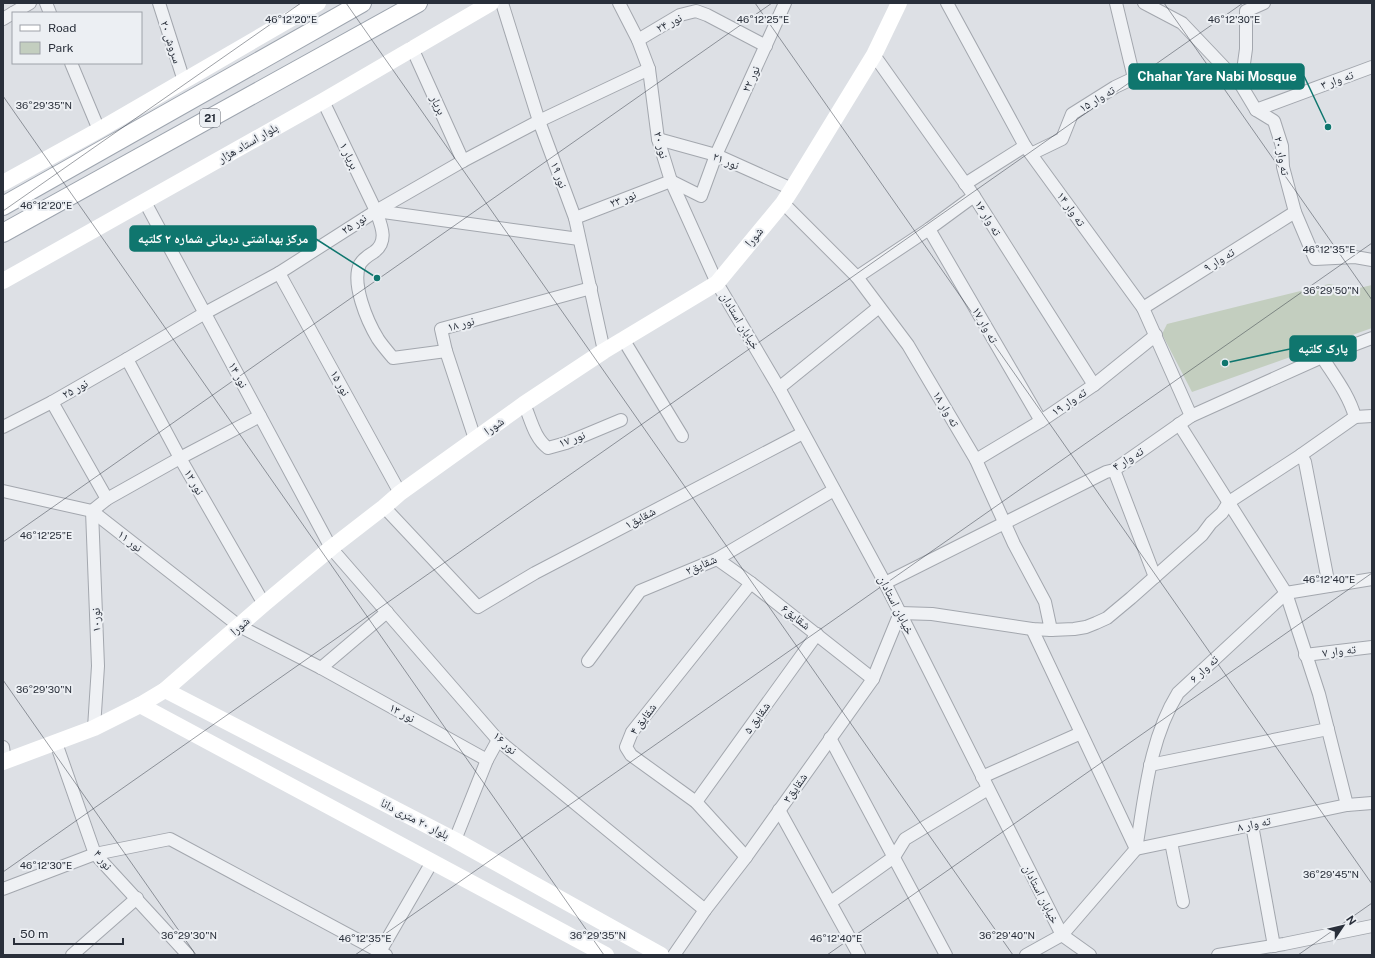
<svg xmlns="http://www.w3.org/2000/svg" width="1375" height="958" viewBox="0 0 1375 958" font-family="'Public Sans','Noto Naskh Arabic',sans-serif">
	<rect width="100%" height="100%" fill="#dde0e5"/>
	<polygon fill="#c3cebf" points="1329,284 1355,289 1372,285 1372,328 1192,392 1162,334 1167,324"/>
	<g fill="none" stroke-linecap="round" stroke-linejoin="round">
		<defs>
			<g id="street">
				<polyline points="46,3 50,13"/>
				<polyline points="159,3 184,81"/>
				<polyline points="502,3 539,121 575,218 604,351"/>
				<polyline points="619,3 638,40 649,69 658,139 671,181 717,283 779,388 885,583 1062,935 1090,955"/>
				<polyline points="947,3 1025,146 1143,308 1191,416"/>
				<polyline points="1144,3 1182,23 1241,85 1256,110 1274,121 1282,146 1283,167 1295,212 1315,259 1355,257 1372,260"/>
				<polyline points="13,13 30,3"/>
				<polyline points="3,19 13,13"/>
				<polyline points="638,40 680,15 696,11 707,15 766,46"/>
				<polyline points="412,48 463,161"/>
				<polyline points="874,55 974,196 1094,385"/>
				<polyline points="71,63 99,130"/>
				<polyline points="1241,85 1246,49 1246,11 1264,3"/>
				<path d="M323,101L376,211C381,225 389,241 374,252C369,255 363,259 360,264C351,283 367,321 378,339C382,345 388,352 393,358L446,351"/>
				<polyline points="1256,110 1372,67"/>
				<polyline points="658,139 716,155 792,189"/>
				<polyline points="1031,154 1062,139 1072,114 1115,87 1134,78 1116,3"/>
				<polyline points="965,184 1025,146"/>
				<polyline points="145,202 331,548 498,740 705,910"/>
				<polyline points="376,211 579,239"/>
				<polyline points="575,218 671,181 701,196 716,155 785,3"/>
				<polyline points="929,229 1041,421"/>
				<polyline points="279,273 400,493"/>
				<polyline points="857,277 929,229 974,196"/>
				<polyline points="1143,308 1295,212"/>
				<polyline points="623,339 682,436"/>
				<polyline points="127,359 180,458 264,604"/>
				<polyline points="779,388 879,307"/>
				<polyline points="52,402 107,499"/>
				<path d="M524,404C531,419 534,438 548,448L566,443L621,420"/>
				<polyline points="1355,417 1372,416"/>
				<polyline points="1179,424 1286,593 1319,694 1347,805"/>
				<polyline points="3,427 52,402 127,359 205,313 279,273 376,211 463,161 539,121 649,69"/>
				<polyline points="475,439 446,351 441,329 591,288"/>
				<path d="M1301,455L1355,417C1349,395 1334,376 1322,357"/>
				<polyline points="976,460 1041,421 1094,385 1156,335"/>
				<polyline points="1114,470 1155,577"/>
				<polyline points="3,491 92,511 239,626 321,668 487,760"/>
				<polyline points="384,507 478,607 535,573 803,433"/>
				<polyline points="717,559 751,583 873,679"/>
				<path d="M1372,579L1286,593L1178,693C1149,740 1145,796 1136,849L1347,805L1372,803"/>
				<polyline points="885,583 1106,472 1114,470 1191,416 1322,357 1372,338"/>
				<polyline points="1051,630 1074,629 1086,627 1096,623 1107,618 1131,598 1202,535 1211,523 1222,513 1229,502 1301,455 1305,462 1329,586"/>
				<polyline points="1305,655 1372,647"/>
				<polyline points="588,661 640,591 717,559 834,490"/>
				<polyline points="321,668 387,612"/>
				<polyline points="94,728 98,666 92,511 107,499 180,458 260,416"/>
				<polyline points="830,738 946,955"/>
				<polyline points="56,743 95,854 188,955"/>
				<polyline points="3,747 5,761"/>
				<polyline points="1150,765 1328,729"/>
				<polyline points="982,777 1081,733"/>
				<polyline points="696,802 817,634"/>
				<polyline points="779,810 859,955"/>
				<polyline points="1252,825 1274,946"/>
				<polyline points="455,840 487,760 498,740"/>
				<polyline points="1171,842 1183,902"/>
				<polyline points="746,857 696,802 631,755 626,747 632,732 751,583"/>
				<polyline points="3,889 95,854 170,839 386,955"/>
				<polyline points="831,902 894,857 905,839 988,789"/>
				<polyline points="72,955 137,898"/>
				<polyline points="378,955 432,862"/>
				<polyline points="674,955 705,910 746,857 873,679 900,613 932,614 1032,629 1051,630 1045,602 1014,544 976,460 908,345 857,277 783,203"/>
				<polyline points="1026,955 1062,935 1136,849 1032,629"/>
				<polyline points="1218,955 1284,944 1372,926"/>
			</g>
			<g id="primary">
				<polyline points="3,206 362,3"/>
				<polyline points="3,233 418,3"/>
			</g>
		</defs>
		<use href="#street" stroke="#a3a7ae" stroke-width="14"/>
		<use href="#primary" stroke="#9ea5af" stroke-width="20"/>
		<use href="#street" stroke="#eff1f4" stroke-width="12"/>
		<g stroke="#fff" stroke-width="16">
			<polyline points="3,183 99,130 318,3"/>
			<polyline points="3,281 323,101 491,3"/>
			<polyline points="165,690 455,840 661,955"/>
			<polyline points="140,705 606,955"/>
			<polyline points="3,762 94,728 140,705 165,690 264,604 331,548 384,507 400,493 524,404 604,351 717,283 783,203 792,189 874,55 899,3"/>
		</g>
		<use href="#primary" stroke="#fff" stroke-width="18"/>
	</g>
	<path fill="none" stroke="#292f3a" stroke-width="1" stroke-opacity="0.45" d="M346,3L1013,955M755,3L1372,884M1164,3L1372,300M3,96L604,955M3,211L301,3M3,542L772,3M3,680L196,955M3,872L1243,3M355,955L1372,243M827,955L1372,573M1298,955L1372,903"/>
	<g text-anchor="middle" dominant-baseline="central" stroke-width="4" stroke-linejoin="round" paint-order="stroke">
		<rect fill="#eceff3" stroke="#646972" stroke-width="1" x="200" y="109" width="20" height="18" rx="3"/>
		<g font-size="11" font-weight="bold" fill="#292f3a">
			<text x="210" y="118">21</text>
		</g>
		<g font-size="12" fill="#292f3a" stroke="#eceff3">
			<text transform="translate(669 23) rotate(-27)">نور ۲۴</text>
			<text transform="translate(171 42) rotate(72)">سروش ۲۰</text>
			<text transform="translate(751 79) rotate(-66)">نور ۲۲</text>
			<text transform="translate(1337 80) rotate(-20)">ته وار ۳</text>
			<text transform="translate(1097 99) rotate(-31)">ته وار ۱۵</text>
			<text transform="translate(438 105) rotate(65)">بریار</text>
			<text transform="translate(248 143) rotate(-30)">بلوار استاد هژار</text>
			<text transform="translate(661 145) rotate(76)">نور ۲۰</text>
			<text transform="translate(349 156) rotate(64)">بریار ۱</text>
			<text transform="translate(1282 156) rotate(79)">ته وار ۲۰</text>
			<text transform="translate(726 161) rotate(22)">نور ۲۱</text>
			<text transform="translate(559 175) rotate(70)">نور ۱۹</text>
			<text transform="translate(623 199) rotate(-21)">نور ۲۳</text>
			<text transform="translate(1071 209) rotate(54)">ته وار ۱۴</text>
			<text transform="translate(988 218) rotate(58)">ته وار ۱۶</text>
			<text transform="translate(354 224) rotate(-33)">نور ۲۵</text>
			<text transform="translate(754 237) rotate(-50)">شورا</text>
			<text transform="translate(1219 260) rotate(-32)">ته وار ۹</text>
			<text transform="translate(740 321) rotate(59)">خیابان استادان</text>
			<text transform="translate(461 324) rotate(-15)">نور ۱۸</text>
			<text transform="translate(985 325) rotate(60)">ته وار ۱۷</text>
			<text transform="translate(238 375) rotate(62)">نور ۱۴</text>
			<text transform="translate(340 383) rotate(61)">نور ۱۵</text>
			<text transform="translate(75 389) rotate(-29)">نور ۲۵</text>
			<text transform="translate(1069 402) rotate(-34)">ته وار ۱۹</text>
			<text transform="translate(946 409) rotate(59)">ته وار ۱۸</text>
			<text transform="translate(494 426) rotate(-36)">شورا</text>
			<text transform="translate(572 439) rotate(-20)">نور ۱۷</text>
			<text transform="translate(1128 459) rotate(-32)">ته وار ۴</text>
			<text transform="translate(194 482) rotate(60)">نور ۱۲</text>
			<text transform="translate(640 518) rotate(-28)">شقایق۱</text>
			<text transform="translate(130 541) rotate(38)">نور ۱۱</text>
			<text transform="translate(701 565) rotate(-24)">شقایق۲</text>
			<text transform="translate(896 605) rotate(63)">خیابان استادان</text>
			<text transform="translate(796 617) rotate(38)">شقایق۶</text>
			<text transform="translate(96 620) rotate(-92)">نور۱۰</text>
			<text transform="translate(240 626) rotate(-41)">شورا</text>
			<text transform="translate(1339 651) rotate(-7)">ته وار ۷</text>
			<text transform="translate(1204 669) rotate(-43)">ته وار ۶</text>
			<text transform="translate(402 713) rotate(29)">نور ۱۳</text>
			<text transform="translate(757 718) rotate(-54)">شقایق ۵</text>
			<text transform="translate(643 719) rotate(-53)">شقایق ۴</text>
			<text transform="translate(505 743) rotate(42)">نور ۱۶</text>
			<text transform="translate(795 788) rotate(-55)">شقایق۳</text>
			<text transform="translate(415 819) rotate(27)">بلوار ۲۰ متری دانا</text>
			<text transform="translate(1254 824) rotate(-12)">ته وار ۸</text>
			<text transform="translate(103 860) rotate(52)">نور ۴</text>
			<text transform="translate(1041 894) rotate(63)">خیابان استادان</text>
		</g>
	</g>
	<g font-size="10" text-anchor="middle" fill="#292f3a" stroke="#eceff3" stroke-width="4" stroke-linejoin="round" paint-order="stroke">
		<text x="291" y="23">46°12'20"E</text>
		<text x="763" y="23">46°12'25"E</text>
		<text x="1234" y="23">46°12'30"E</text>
		<text x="44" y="109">36°29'35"N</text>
		<text x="46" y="209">46°12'20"E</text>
		<text x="1329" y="253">46°12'35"E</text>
		<text x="1331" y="294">36°29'50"N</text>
		<text x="46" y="539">46°12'25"E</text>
		<text x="1329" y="583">46°12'40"E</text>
		<text x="44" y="693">36°29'30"N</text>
		<text x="46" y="869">46°12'30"E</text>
		<text x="1331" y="878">36°29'45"N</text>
		<text x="189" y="939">36°29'30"N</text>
		<text x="598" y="939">36°29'35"N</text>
		<text x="1007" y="939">36°29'40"N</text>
		<text x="365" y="942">46°12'35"E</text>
		<text x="836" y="942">46°12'40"E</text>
	</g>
	<path fill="none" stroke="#0f766e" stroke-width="1.5" d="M1328 127L1304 76M377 278L316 239M1225 363L1290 349"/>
	<g fill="#0f766e" stroke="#eceff3" stroke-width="1.5">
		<circle cx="1328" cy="127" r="4"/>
		<circle cx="377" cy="278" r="4"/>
		<circle cx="1225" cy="363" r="4"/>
	</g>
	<g fill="#0f766e" stroke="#0f766e" stroke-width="1.5">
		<rect x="1129" y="64" width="175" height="25" rx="4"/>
		<rect x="130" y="226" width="186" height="25" rx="4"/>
		<rect x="1290" y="336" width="66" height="25" rx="4"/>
	</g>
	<g font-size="13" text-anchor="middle" font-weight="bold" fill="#fff">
		<text x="1217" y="81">Chahar Yare Nabi Mosque</text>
		<text x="223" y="243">مرکز بهداشتی درمانی شماره ۲ کلتپه</text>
		<text x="1323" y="353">پارک کلتپه</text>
	</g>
	<rect width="1375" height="958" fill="none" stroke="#292f3a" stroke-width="8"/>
	<rect x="12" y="12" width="130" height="52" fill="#eceff3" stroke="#9ea2a9"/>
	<rect x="20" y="25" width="20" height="6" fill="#ffffff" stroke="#9ea2a9"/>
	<text x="48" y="32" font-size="12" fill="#292f3a">Road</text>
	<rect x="20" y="42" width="20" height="12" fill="#c3cebf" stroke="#9ea2a9"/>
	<text x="48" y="52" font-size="12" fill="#292f3a">Park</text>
	<g transform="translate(1343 926) rotate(55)" stroke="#eceff3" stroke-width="3" paint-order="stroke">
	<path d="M0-3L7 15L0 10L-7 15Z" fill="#292f3a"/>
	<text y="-6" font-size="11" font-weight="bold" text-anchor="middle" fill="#292f3a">N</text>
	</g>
	<path d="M14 938v6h109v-6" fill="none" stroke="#292f3a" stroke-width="2"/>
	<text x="20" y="938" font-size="12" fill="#292f3a" stroke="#eceff3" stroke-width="3" paint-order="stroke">50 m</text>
</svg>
